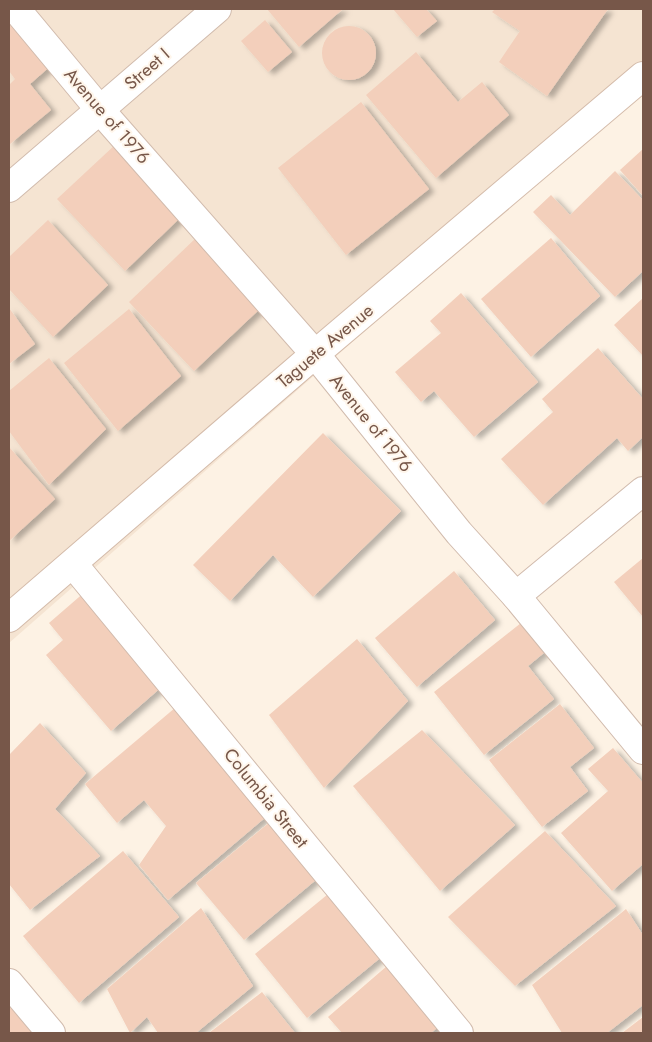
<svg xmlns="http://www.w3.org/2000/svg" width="652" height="1042" viewBox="0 0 652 1042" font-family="Jost,sans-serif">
	<defs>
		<filter id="shadow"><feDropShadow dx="5.5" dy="3" stdDeviation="2.5" flood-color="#0004"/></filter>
	</defs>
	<rect width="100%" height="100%" fill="#fdf2e4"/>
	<polygon fill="#f5e4d2" points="9,9 643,9 643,87 9,643"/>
	<g fill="#f3cfbb" filter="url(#shadow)">
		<polygon points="9,9 54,63 30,84 51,110 10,144 9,142 9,85 15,79 9,71"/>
		<polygon points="267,9 343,9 299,47"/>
		<polygon points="393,9 426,9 437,21 417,37"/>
		<polygon points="495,9 608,9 547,96 499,62 520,31 492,12"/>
		<polygon points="265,20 292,52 268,72 241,41"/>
		<circle cx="349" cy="53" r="27"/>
		<polygon points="416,52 458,102 482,82 509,115 436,178 366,95"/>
		<polygon points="361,102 429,189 346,255 278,168"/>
		<polygon points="116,144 183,215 125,271 57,199"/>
		<polygon points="643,149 643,196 620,170"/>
		<polygon points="615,171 643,200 643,271 615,297 533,212 551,195 570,215"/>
		<polygon points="48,220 108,285 53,337 9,289 9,257"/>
		<polygon points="198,236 263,306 194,371 129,302"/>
		<polygon points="551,238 600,296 531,357 481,299"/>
		<polygon points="461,293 538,382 474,437 434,391 421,402 395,372 441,333 430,321"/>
		<polygon points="643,298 643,356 614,325"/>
		<polygon points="9,308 35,344 9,364"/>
		<polygon points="129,309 181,376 118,431 64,363"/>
		<polygon points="598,348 643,399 643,437 628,451 617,438 543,505 501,459 553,412 542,399"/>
		<polygon points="49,358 106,429 49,485 9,431 9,391"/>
		<polygon points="323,433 401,511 313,597 273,555 230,601 193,565"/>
		<polygon points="9,447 55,499 9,541"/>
		<polygon points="643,558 643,617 614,582"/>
		<polygon points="454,571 495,620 417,687 375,638"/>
		<polygon points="86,591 165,684 111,731 46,655 63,640 49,623"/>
		<polygon points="521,623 545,652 528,666 554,699 484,755 434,692"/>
		<polygon points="357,639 408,701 324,788 269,715"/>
		<polygon points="182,702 273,811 168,900 139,865 166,826 144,800 117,823 85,784"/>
		<polygon points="560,704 594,748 570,767 588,791 542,827 489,760"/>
		<polygon points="40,723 86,773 55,809 100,856 30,910 9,884 9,755"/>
		<polygon points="422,730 515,825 440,891 353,786"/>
		<polygon points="613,748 643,783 643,864 612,891 561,833 608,791 588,769"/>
		<polygon points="270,822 317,879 244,940 196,883"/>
		<polygon points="545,831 616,906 515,986 448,917"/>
		<polygon points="123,851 179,917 79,1003 23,936"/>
		<polygon points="333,890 385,954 307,1018 255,954"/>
		<polygon points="201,908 253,986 196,1033 158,1033 147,1017 130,1033 107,989"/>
		<polygon points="626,909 643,935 643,1005 607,1033 562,1033 532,985"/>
		<polygon points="395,959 446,1020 431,1033 342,1033 328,1017"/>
		<polygon points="262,992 295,1033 209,1033"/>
		<polygon points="9,996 42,1033 9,1033"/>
		<polygon points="643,1017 643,1033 622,1033"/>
	</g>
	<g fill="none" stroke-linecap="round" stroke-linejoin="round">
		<defs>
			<g id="street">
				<polyline points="16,9 100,110 315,354 459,533 516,596 643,750"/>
				<polyline points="9,188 217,9"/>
				<polyline points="73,564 459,1033"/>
				<polyline points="516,596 643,491"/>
				<polyline points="9,983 51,1033"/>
			</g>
			<polyline id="secondary" points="9,618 315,354 643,76"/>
		</defs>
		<use href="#street" stroke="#d1bbad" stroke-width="30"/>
		<use href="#secondary" stroke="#d4bbaa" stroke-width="30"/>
		<use href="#street" stroke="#fff" stroke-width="28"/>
		<use href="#secondary" stroke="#fff" stroke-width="28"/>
	</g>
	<g text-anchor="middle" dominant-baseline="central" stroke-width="4" stroke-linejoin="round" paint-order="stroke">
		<g font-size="18" fill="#775749" stroke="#fff6eb">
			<text transform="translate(147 69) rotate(-41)">Street I</text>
			<text transform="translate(107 116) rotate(49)">Avenue of 1976</text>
			<text transform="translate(325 346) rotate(-40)">Taguete Avenue</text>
			<text transform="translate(371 423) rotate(51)">Avenue of 1976</text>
			<text transform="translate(266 798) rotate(51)">Columbia Street</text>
		</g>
	</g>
	<rect width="652" height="1042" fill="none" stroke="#775749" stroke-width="20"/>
</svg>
